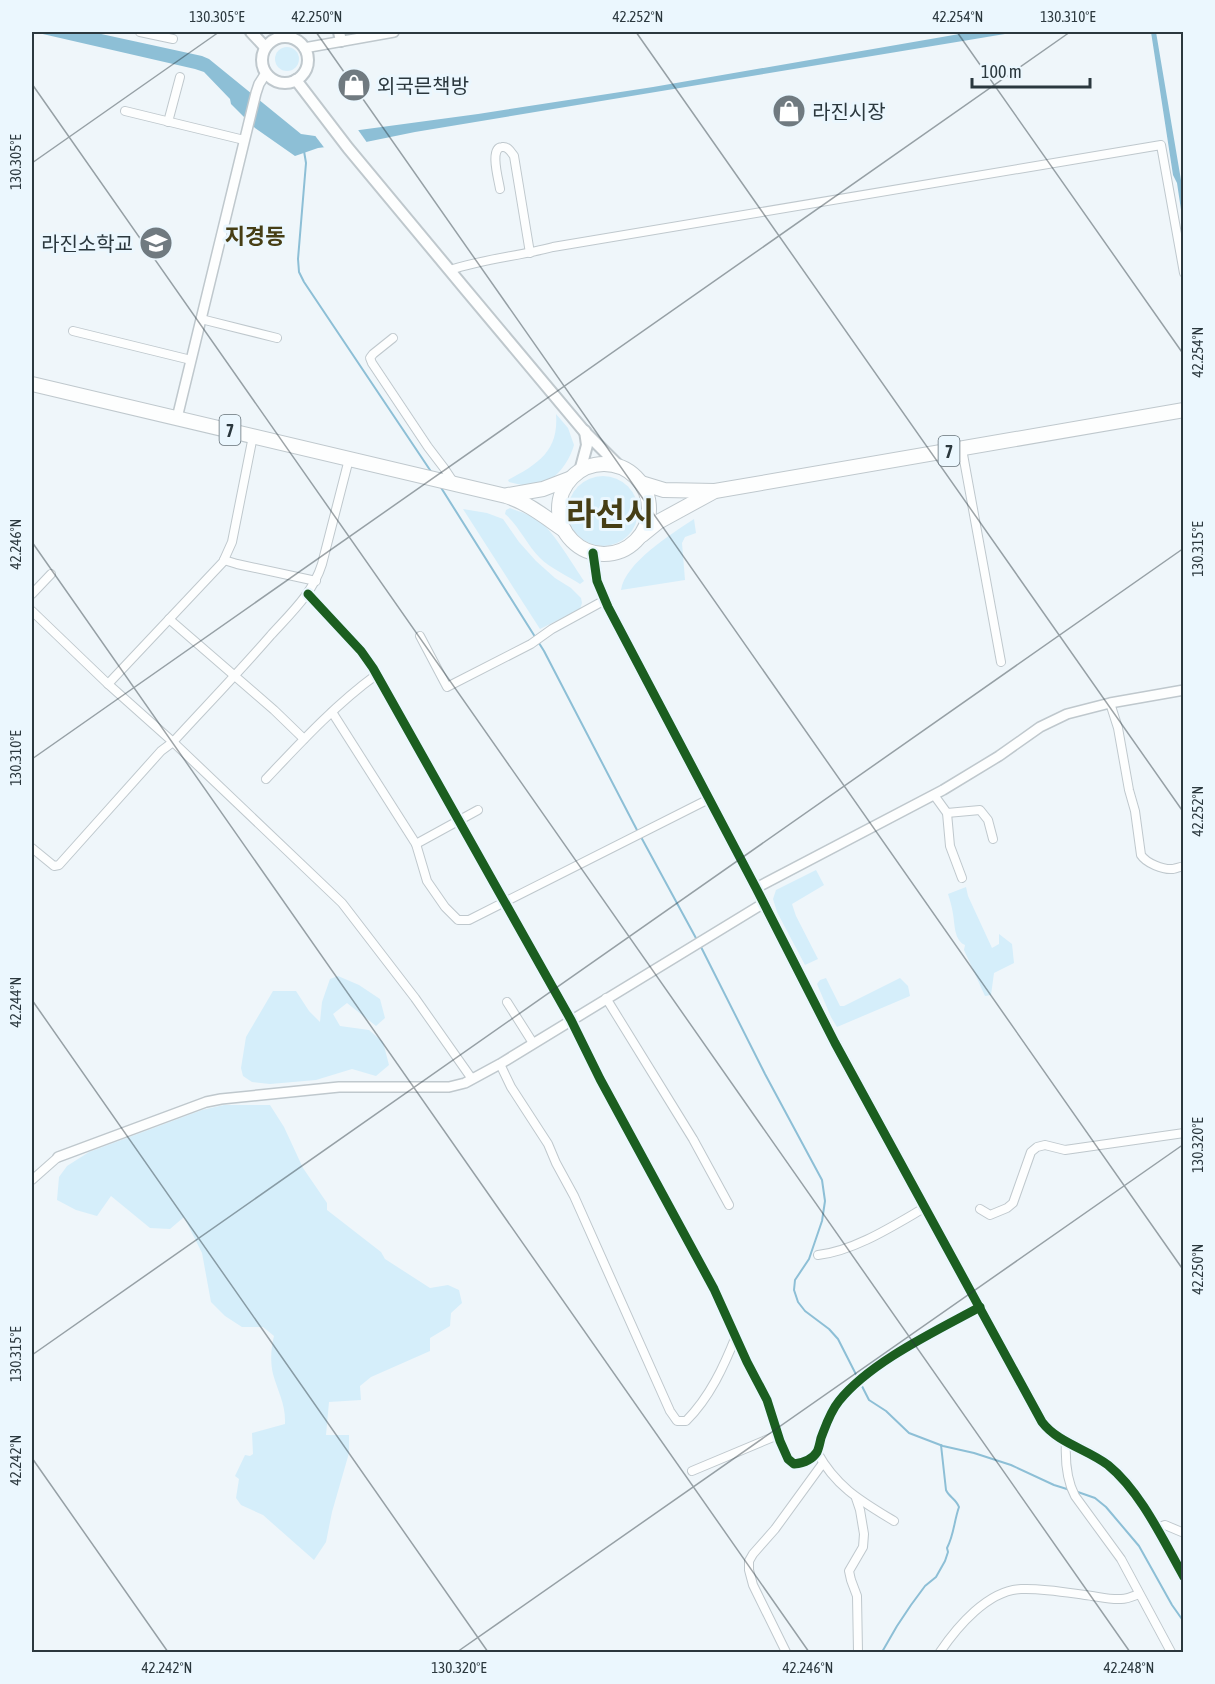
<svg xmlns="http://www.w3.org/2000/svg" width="1215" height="1684" viewBox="0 0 1215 1684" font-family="'Asap Condensed','Noto Sans KR',sans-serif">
	<rect width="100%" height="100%" fill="#eff6fa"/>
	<g fill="#d5eefa">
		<circle cx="287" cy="59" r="12"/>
		<path d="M556,414L568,428L574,445C569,463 554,484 533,486C525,486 517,484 509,482L508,480C538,464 559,451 556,414Z"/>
		<circle cx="603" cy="511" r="35"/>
		<path d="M510,508C520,512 532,515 541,522C554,533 574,566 584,581L580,584C568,576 550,568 540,558C527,545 519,526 505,514L506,510Z"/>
		<polygon points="463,509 487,513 503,519 519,542 536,561 555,578 571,588 581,598 582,603 580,609 540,629"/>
		<path d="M694,519L696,533L685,537L682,543L685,580L621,590C625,563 671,534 694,519Z"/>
		<polygon points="816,870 824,885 792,904 796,916 818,959 805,965 777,912 773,899 776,890"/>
		<path d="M966,887L968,896L992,948L999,944V934L1012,944L1014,963L994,973L991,995L985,996L964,950L965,945C954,940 955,925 953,914C952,907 950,900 948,894Z"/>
		<polygon points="338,976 359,985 380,999 385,1018 376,1026 347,1003 333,1014 340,1026 369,1030 383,1042 389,1065 376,1076 352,1069 316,1080 270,1084 252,1082 243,1076 241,1068 246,1037 273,991 296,991 309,1011 320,1022 322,1002 330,979"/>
		<polygon points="826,978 840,1006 844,1006 900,978 908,986 910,996 837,1027 831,1017 817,984 820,980"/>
		<path d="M224,1105H270L284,1127L303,1168L327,1203V1210L381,1252L385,1259L430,1288L448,1285L459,1290L462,1303L451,1313L450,1326L430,1338V1351L371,1377L360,1386L361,1400L329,1402L326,1435H349V1453L332,1512L326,1542L314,1560L263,1515L241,1505L236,1498L239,1479L235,1476L245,1455L250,1456L253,1454L252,1433L285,1424C286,1405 278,1392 273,1374C270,1361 271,1348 274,1336L263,1327H242L225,1316L211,1302L202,1253L184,1217L170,1229L150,1228L111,1196L97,1216L76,1210L57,1200L59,1177L67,1166L89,1152L202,1110Z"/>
	</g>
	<g fill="#8dbfd6">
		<polygon points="34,32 92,32 202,56 209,59 301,134 315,136 478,114 653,87 971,32 1017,32 415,132 366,142 318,148 295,156 255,128 231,104 230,99 204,72 195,69"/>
		<polygon points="1151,32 1156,32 1183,192 1183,223 1177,183 1173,175"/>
	</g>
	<polygon fill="#eff6fa" points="356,127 368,144 326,150 313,133"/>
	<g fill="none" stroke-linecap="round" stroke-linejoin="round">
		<g stroke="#8dbfd6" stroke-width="2">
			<polyline points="304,151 306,163 298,259 299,272 304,282 432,473"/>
			<polyline points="440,486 544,651 638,832"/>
			<polyline points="641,837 697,940"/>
			<polyline points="700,945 765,1074 822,1180 825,1201 822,1221 809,1259 795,1280 794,1290 798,1302 805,1311 829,1329 838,1339 869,1400 886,1411 909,1433 943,1446 974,1453 1011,1465 1054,1485 1070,1490"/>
			<polyline points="1075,1491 1095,1498 1106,1507 1139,1546 1172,1605 1184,1622"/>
			<path d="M882,1652L897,1626L911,1605L925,1586L936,1577L945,1561L948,1552L947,1548C954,1535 954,1521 959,1507C956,1499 949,1497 946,1490L941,1445"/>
		</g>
		<defs>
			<g id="minor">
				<polyline points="140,32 173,39"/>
				<polyline points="125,111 244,140"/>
				<polyline points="168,122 180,77"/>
				<path d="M500,189C499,181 489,148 502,147C508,146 511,152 514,156L530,253"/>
				<path d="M450,270C484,259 519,256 553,247L1161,145L1184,273"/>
				<polyline points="201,319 277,338"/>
				<polyline points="73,331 191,360"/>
				<polyline points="393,338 373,354 370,358 372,363 428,447 444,468 454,483"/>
				<polyline points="962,449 1001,662"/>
				<polyline points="224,560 237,564 316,581"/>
				<polyline points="32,594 51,574"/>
				<path d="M308,594L361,651L373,668L571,1020L600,1079L714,1289L747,1362L767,1400L780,1441L788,1459L794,1464C803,1463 812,1460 817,1452C819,1448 820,1442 821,1438C826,1425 830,1412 839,1401C870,1362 936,1331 980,1307"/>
				<polyline points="32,611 108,684 173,742 342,903 415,998 472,1079"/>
				<polyline points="169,619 274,710 304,739"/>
				<polyline points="420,636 447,687 531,644 552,629 605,600"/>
				<polyline points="108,684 223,562 232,542 253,436"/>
				<path d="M1110,703L1118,728L1129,790L1135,811L1141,855C1146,863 1163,870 1173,869C1177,868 1180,867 1184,866"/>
				<polyline points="332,712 416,844"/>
				<path d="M266,779C301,742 335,705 376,675"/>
				<polyline points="934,795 947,813 950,846 962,878"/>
				<polyline points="478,810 416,844 427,881 445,907 458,920 469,920 709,799"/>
				<polyline points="947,813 980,810 988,820 993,839"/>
				<path d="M32,848L54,866L59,865L161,751L173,742C206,706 239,672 271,635C291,613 313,593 322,564L349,459"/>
				<polyline points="606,998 693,1139 729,1205"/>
				<polyline points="507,1002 533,1043"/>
				<path d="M500,1064L511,1087L548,1144L556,1163L574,1196L670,1411L677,1421H686C710,1397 724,1366 736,1336"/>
				<polyline points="32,1180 58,1157"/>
				<polyline points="980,1209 990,1215 1007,1208 1013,1203 1031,1152 1037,1147 1045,1145 1065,1150 1184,1133"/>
				<path d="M818,1255C854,1251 893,1226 924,1208"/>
				<path d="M1066,1441C1065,1460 1066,1479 1075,1496L1121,1559L1171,1652"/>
				<path d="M817,1452C836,1487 861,1501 894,1521"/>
				<polyline points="692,1471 778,1435"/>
				<polyline points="856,1498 860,1510 864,1534 863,1547 849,1571 851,1580 857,1596 858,1652"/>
				<polyline points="1157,1528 1165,1525 1184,1533"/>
				<polyline points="786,1652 753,1585 749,1570 749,1561 753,1554 775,1529 823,1463"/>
				<path d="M940,1652C957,1627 988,1590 1021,1589C1042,1588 1064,1592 1085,1595C1096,1596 1110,1600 1121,1599C1127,1599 1134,1596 1139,1594"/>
			</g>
			<g id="tertiary">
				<polyline points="304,48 394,32"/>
				<polyline points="177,418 256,93 259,84 266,73"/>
				<path d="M593,553L597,581L608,607L756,888L835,1043L1042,1422C1058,1443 1087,1449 1108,1465C1141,1492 1163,1540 1184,1577"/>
				<polyline points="756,888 943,790 999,756 1040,727 1067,714 1110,703 1184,690"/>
				<polyline points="58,1157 206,1102 221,1099 339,1087 449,1087 465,1083 500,1064 764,903"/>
			</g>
			<g id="secondary">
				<polyline points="251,32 265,47"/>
				<polyline points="339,32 341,41"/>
				<circle cx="285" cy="60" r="23"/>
				<polyline points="296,80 348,148 466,290 584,431 620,467"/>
				<polyline points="580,471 587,445 585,431"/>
			</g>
			<g id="trunk">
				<path d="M32,384L506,496C528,503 545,517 564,530"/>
				<circle cx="604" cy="509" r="45"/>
				<polyline points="641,483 664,490 715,491 1184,410"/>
				<polyline points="508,495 543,489 569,479"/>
				<polyline points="642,535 658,522 713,492"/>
			</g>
		</defs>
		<use href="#minor" stroke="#bfc8cd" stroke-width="10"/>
		<use href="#tertiary" stroke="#bfc8cd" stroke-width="12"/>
		<use href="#secondary" stroke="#bfc8cd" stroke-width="14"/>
		<use href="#trunk" stroke="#bfc8cd" stroke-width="16"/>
		<use href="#minor" stroke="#fdfefe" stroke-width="8"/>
		<use href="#tertiary" stroke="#fdfefe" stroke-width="9"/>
		<use href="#secondary" stroke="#fdfefe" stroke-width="10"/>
		<use href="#trunk" stroke="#fdfefe" stroke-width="14"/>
		<defs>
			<g id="cycleway">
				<path d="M593,553L597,581L608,607L756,888L835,1043L1042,1422C1058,1443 1087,1449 1108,1465C1141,1492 1163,1540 1184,1577"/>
				<path d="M308,594L361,651L373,668L571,1020L600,1079L714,1289L747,1362L767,1400L780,1441L788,1459L794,1464C803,1463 812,1460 817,1452C819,1448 820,1442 821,1438C826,1425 830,1412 839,1401C870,1362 936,1331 980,1307"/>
			</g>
		</defs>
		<use href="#cycleway" stroke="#ebf7fe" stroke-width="13"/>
		<use href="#cycleway" stroke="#1b5e20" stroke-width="9"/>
	</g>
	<path fill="none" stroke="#2b383e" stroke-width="1.5" stroke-opacity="0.45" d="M316,32L1184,1271M636,32L1184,813M957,32L1184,355M32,84L1130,1652M32,163L219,32M32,542L809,1652M32,759L1070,32M32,1000L488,1652M32,1355L1184,548M32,1458L168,1652M457,1652L1184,1144"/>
	<defs>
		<symbol id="shop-disc" viewBox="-11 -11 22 22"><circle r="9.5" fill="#707a80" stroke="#ebf7fe"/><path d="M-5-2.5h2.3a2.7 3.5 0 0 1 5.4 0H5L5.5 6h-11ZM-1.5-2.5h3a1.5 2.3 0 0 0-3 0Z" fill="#fff"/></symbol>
		<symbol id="school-disc" viewBox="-11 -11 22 22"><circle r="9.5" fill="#707a80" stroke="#ebf7fe"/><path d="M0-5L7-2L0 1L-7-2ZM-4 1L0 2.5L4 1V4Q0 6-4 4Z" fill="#fff"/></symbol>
	</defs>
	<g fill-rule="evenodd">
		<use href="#shop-disc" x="335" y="66" width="38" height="38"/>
		<use href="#shop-disc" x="770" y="92" width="38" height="38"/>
		<use href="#school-disc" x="137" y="224" width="38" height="38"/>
	</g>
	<g text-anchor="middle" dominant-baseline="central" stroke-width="6" stroke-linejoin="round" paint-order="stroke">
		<g fill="#ebf7fe" stroke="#657178" stroke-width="1.5">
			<rect x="219.5" y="415" width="21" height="30" rx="4.5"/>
			<rect x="938.5" y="436" width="21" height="30" rx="4.5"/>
		</g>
		<g font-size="18" font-weight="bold" fill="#2b383e">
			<text x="230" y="430">7</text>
			<text x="949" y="451">7</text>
		</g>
		<g font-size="20" fill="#2b383e" stroke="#ebf7fe" text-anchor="start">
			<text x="377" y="85">외국믄책방</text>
			<text x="812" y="111">라진시장</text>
			<text x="133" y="243" text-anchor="end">라진소학교</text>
		</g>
		<g font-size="22" font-weight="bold" fill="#463e15" stroke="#ebf7fe">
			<text x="255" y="236">지경동</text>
		</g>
		<g font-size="32" font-weight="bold" fill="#463e15" stroke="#ebf7fe">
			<text x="610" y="513">라선시</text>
		</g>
	</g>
	<rect width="1215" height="1684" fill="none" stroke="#ebf7fe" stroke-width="66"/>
	<path d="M972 78v9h118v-9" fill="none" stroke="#2b383e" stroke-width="3"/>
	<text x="981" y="78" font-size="18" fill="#2b383e" stroke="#ebf7fe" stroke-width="4.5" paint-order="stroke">100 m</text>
	<rect x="33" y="33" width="1149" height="1618" fill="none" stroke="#2b383e" stroke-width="2"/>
	<g font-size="15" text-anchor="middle" fill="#2b383e">
		<text x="217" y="22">130.305°E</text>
		<text x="317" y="22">42.250°N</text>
		<text x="638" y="22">42.252°N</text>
		<text x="958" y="22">42.254°N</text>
		<text x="1068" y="22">130.310°E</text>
		<text transform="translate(16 162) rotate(-90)" y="5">130.305°E</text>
		<text transform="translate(1198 352) rotate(-90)" y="5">42.254°N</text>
		<text transform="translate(16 544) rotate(-90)" y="5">42.246°N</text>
		<text transform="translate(1198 549) rotate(-90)" y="5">130.315°E</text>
		<text transform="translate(16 758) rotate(-90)" y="5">130.310°E</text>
		<text transform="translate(1198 811) rotate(-90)" y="5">42.252°N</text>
		<text transform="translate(16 1002) rotate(-90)" y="5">42.244°N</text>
		<text transform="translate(1198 1145) rotate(-90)" y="5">130.320°E</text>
		<text transform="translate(1198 1269) rotate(-90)" y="5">42.250°N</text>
		<text transform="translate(16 1354) rotate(-90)" y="5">130.315°E</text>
		<text transform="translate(16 1460) rotate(-90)" y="5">42.242°N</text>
		<text x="167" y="1673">42.242°N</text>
		<text x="459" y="1673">130.320°E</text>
		<text x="808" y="1673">42.246°N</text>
		<text x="1129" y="1673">42.248°N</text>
	</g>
</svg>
